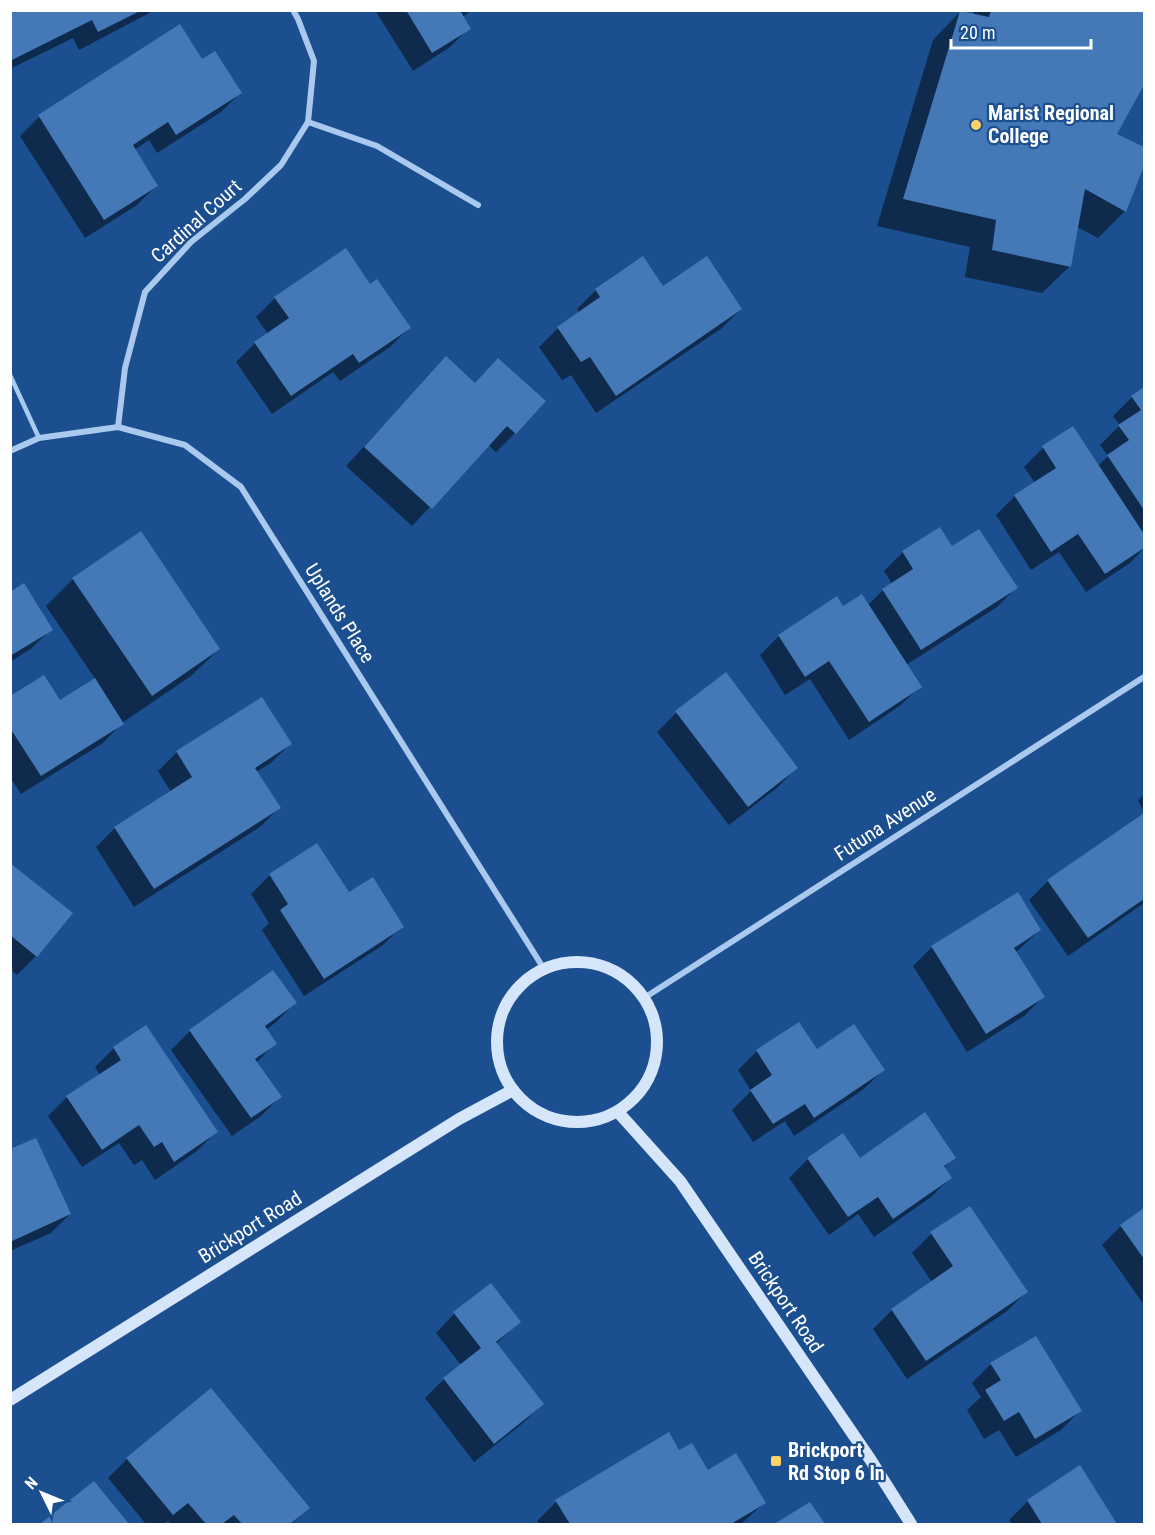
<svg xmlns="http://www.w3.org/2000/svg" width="1155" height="1535" viewBox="0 0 1155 1535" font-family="'Roboto Condensed',sans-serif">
	<rect width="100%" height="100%" fill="#1b4f8f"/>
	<g fill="#0007">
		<polygon points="10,10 155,10 79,50 73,38 10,69"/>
		<polygon points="375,10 473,10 462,17 469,28 450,47 413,71"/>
		<polygon points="975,10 1144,10 1144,83 1115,134 1144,149 1144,162 1125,211 1098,238 1077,227 1070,266 1042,293 965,277 970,247 877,226 933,40 960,12 973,15"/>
		<polygon points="180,26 202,61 240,93 221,112 157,153 149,140 134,150 156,186 137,205 85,238 20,136 39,117"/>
		<polygon points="370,286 409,328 390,347 340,381 333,372 272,414 236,362 255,343 268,334 256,317 275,298"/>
		<polygon points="663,288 741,309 722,328 596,413 571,375 562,380 539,347 558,328 580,313 577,309 596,290"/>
		<polygon points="446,358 515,433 496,452 488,445 412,526 346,466"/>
		<polygon points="1144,389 1144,548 1130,563 1086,592 1059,552 1031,570 996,515 1015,496 1035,483 1024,467 1043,448 1098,466 1108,456 1100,445 1120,425 1113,416 1132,397"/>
		<polygon points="952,548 1016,588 997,607 906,665 920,686 901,705 849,740 810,679 785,695 760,655 779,636 843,608 867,606 883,590 892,584 884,571 903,552"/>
		<polygon points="73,579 219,649 191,676 122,723 103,743 21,794 10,777 10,698 59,702 96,680 46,606"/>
		<polygon points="10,593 51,629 32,648 10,662"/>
		<polygon points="676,713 796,768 778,787 729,825 657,732"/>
		<polygon points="290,744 271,763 256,772 279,808 260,827 134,907 96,847 115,828 171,792 158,771 177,752"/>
		<polygon points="1144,794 1144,812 1138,801"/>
		<polygon points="1144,815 1144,903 1068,956 1029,900 1048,881"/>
		<polygon points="10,865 36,956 17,975 10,969"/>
		<polygon points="270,875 349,894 402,926 383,945 304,996 262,930 269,923 251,894"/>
		<polygon points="1040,930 1015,953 1043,997 1024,1016 967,1052 913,966 932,947"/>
		<polygon points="295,1003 276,1022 266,1030 275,1043 256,1063 280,1097 261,1116 232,1136 171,1050 190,1031"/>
		<polygon points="114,1048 216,1132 197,1151 155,1180 142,1160 134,1165 119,1143 82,1167 48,1116 67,1097 100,1075 95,1067"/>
		<polygon points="757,1051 816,1051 883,1070 864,1089 794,1136 785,1121 753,1142 732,1110 751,1091 738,1070"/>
		<polygon points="10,1151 70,1214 51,1233 10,1251"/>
		<polygon points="954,1157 944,1168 950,1178 931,1197 874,1237 858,1214 829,1235 789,1178 808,1159"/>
		<polygon points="969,1208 1026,1292 1007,1311 907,1379 873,1329 892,1310 932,1282 912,1253 931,1234"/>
		<polygon points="1144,1210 1144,1305 1102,1245 1121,1226"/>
		<polygon points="454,1314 519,1322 496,1344 542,1404 523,1423 474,1462 425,1398 444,1379 461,1365 436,1333"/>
		<polygon points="991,1364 1080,1411 1061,1430 1016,1457 999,1430 984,1439 967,1410 981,1397 972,1383"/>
		<polygon points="678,1452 707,1472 764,1503 741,1524 540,1524 537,1521 556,1502"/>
		<polygon points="127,1459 308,1508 292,1524 171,1524 168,1521 164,1524 146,1524 108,1478"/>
		<polygon points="1080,1467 1116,1524 1012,1524 1009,1520 1028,1501"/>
		<polygon points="94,1483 127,1524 42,1524"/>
		<polygon points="810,1504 823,1524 777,1524"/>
	</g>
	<g fill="#4478b7">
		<polygon points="10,10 142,10 98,32 92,20 10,61"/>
		<polygon points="406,10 464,10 461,12 471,29 432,53"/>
		<polygon points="991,10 1144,10 1144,85 1117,134 1144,147 1144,166 1126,212 1085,189 1071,267 992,250 996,220 903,199 960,11 989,17"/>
		<polygon points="180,24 202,59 215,51 242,93 176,135 168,122 133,145 158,186 104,220 38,115"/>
		<polygon points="346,248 370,284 377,279 411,328 359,363 353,354 291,396 254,342 289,318 274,297"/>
		<polygon points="643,256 663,286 707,256 742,309 616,396 590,357 581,362 557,327 600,297 595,289"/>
		<polygon points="446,356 475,383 498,358 546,401 516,434 507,426 432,509 364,447"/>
		<polygon points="1144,387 1144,510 1107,455 1129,440 1118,425 1141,410 1131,396"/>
		<polygon points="1073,426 1144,534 1144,548 1105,574 1078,534 1051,552 1014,495 1056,468 1042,446"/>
		<polygon points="940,527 952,546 979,529 1018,588 921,650 882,589 913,569 902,551"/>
		<polygon points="141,531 220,649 152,696 72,578"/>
		<polygon points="24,583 53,630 10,656 10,592"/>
		<polygon points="862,594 922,687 869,722 829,661 805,677 778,635 837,596 843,606"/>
		<polygon points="726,672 798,768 748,807 675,711"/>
		<polygon points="44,675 60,700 95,678 124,724 41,776 10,728 10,696"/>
		<polygon points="262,697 292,744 255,768 281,808 154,889 114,827 192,777 176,751"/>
		<polygon points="1144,813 1144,899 1088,938 1047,880"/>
		<polygon points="317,843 349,892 373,877 404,927 324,979 280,910 288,904 269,874"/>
		<polygon points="10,863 73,913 37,957 10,935"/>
		<polygon points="1018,892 1041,930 1014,948 1045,997 986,1034 931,946"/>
		<polygon points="273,970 297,1003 265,1026 277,1044 255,1059 282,1097 251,1118 189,1030"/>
		<polygon points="799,1022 817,1049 854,1024 885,1070 814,1118 805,1104 773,1124 750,1090 772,1075 756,1050"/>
		<polygon points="146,1025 218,1132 174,1162 162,1142 154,1147 139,1125 102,1150 66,1096 121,1060 113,1047"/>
		<polygon points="925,1112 956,1158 944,1166 952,1178 893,1219 878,1197 848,1217 807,1158 843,1133 860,1158"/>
		<polygon points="36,1138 71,1214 10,1242 10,1149"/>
		<polygon points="970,1206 1028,1292 926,1361 891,1309 953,1266 930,1232"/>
		<polygon points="1144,1208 1144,1259 1120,1225"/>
		<polygon points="491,1283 521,1322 496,1342 544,1404 494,1444 443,1378 481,1348 453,1312"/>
		<polygon points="1036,1336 1082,1411 1035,1439 1019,1412 1004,1421 985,1390 1001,1380 990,1363"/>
		<polygon points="211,1388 310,1508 290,1524 242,1524 234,1515 222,1524 206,1524 188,1503 173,1515 126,1458"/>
		<polygon points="669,1432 679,1450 692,1443 708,1470 736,1453 766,1503 731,1524 570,1524 555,1500"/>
		<polygon points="1080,1465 1117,1524 1042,1524 1027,1500"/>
		<polygon points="94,1481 129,1524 40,1524"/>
		<polygon points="810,1502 825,1524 774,1524"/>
	</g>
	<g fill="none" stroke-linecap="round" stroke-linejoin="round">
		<polyline stroke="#a9c9ee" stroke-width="4.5" points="10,375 39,438"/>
		<g stroke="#a9c9ee" stroke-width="6">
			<polyline points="308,122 377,146 478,205"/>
			<polyline points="118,427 125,368 145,292 191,242 245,199 281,165 308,122 314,61 298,19 293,10"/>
			<polyline points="10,451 39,438 118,427 185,445 241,487 544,969"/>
			<polyline points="644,998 1144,677"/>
		</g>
		<g stroke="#d6e6fa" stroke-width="12">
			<circle cx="577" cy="1042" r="80"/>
			<polyline points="618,1112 680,1181 870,1459 911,1524"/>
			<polyline points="10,1400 459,1119 513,1090"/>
		</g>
	</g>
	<g fill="#ffd166" stroke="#1b4f8f" stroke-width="2">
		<circle cx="976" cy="125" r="6"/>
		<rect x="770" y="1455" width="12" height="12" rx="3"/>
	</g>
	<g text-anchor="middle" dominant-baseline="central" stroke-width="4.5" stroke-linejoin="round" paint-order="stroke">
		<g font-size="20" font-weight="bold" fill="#fff" stroke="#1b4f8f" text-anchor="start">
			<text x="988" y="113">Marist Regional<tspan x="988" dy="23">College</tspan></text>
			<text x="788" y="1450">Brickport<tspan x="788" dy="23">Rd Stop 6 In</tspan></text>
		</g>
		<g font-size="20" fill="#fff" stroke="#1b4f8f">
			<text transform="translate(196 221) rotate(-42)">Cardinal Court</text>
			<text transform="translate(340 613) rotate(58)">Uplands Place</text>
			<text transform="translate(885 824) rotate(-33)">Futuna Avenue</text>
			<text transform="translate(250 1227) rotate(-32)">Brickport Road</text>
			<text transform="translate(786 1302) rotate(56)">Brickport Road</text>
		</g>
	</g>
	<rect width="1155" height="1535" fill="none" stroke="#ffffff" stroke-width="24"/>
	<g transform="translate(42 1493) rotate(313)" stroke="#1b4f8f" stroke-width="4.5" paint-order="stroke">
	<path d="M0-4.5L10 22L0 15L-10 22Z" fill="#ffffff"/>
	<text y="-9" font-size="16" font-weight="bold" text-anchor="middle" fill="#ffffff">N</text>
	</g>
	<path d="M951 39v9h140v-9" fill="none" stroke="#ffffff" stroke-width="3"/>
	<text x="960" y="39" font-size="18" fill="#ffffff" stroke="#1b4f8f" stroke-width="4.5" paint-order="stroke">20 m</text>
</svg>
